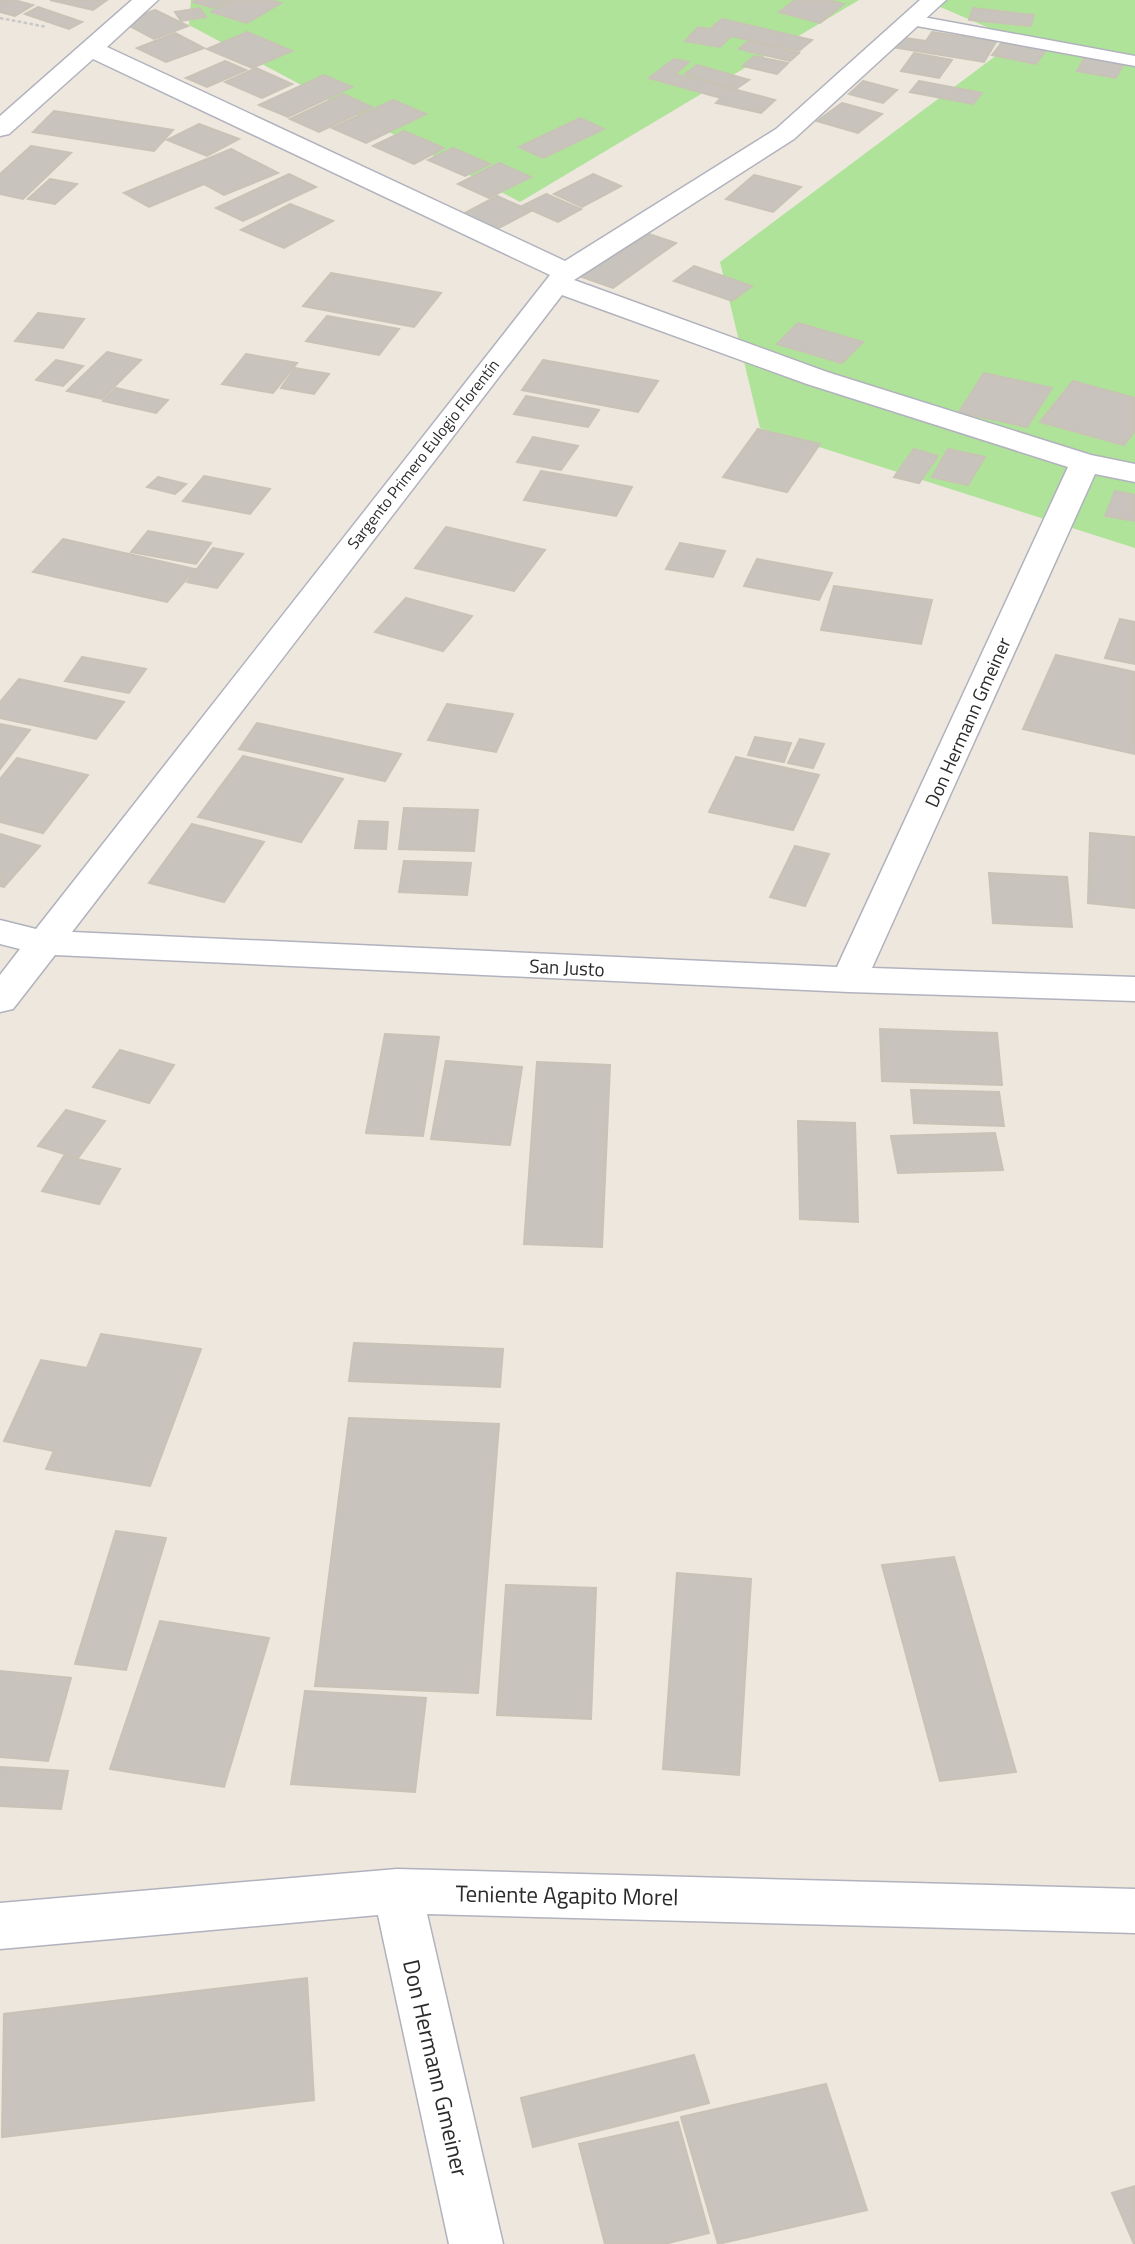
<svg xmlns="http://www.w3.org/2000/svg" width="1135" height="2244" viewBox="0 0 1135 2244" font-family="'Titillium Web',sans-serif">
	<rect width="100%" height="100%" fill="#ede7dd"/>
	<g fill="#afe399">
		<polygon points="191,0 859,0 520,202 189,25"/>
		<polygon points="938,0 1135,0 1135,548 760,428 720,262 1017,40 938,6"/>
	</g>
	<g fill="#c8c3bc" stroke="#c8c3b6" stroke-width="2">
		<polygon points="0,0 14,0 33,5 15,16 0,12"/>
		<polygon points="50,0 107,0 93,10"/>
		<polygon points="197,0 228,0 213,8 193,2"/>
		<polygon points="231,0 270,0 281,3 247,23 211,12"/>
		<polygon points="795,0 828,0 844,4 820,23 779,12"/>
		<polygon points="38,7 82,22 69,29 25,14"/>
		<polygon points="200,8 206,17 181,21 175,12"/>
		<polygon points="973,8 1034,15 1031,26 969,20"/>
		<polygon points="155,10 188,26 154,39 122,22"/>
		<polygon points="722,19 812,40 799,51 731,36 720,47 685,41 698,27 710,29"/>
		<polygon points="247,32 292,51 252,68 207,49"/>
		<polygon points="932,32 996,42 984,62 892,47 899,37 926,41"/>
		<polygon points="175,33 204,48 166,62 137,48"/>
		<polygon points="748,41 799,53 790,61 739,49"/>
		<polygon points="1002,42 1046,50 1036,64 992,55"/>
		<polygon points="914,53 952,60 939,78 901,71"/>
		<polygon points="1086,55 1125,61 1116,78 1077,71"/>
		<polygon points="754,56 788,63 777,74 743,66"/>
		<polygon points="674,59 689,62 675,74 775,100 761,113 716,103 721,98 649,78"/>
		<polygon points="225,61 246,70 207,87 186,78"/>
		<polygon points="697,65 749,80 736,89 685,74"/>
		<polygon points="256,68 292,84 262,98 225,82"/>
		<polygon points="324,75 352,87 288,117 259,105"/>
		<polygon points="863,81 897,90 883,103 849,94"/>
		<polygon points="919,81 982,93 973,104 910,92"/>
		<polygon points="343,94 372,107 319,132 290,119"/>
		<polygon points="393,100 426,114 366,143 332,128"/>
		<polygon points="842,103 882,114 858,133 817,121"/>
		<polygon points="54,111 173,130 154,151 33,132"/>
		<polygon points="580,118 604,129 543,158 519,147"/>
		<polygon points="199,124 239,139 207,156 167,140"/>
		<polygon points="404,131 444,148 414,164 373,146"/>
		<polygon points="31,146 71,153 23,199 0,194 0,174"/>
		<polygon points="453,148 490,164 465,176 428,160"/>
		<polygon points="231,149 278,173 224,195 204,184 149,207 124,193"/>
		<polygon points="499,163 531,177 489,198 458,184"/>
		<polygon points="289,174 316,187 243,221 216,208"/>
		<polygon points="593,174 621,186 582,207 554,194"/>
		<polygon points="754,175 801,187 773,212 726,199"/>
		<polygon points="50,179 77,184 55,204 28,199"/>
		<polygon points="546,194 581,209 558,222 522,206"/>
		<polygon points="497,196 531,211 495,230 461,215"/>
		<polygon points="290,204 333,221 284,248 241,230"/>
		<polygon points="640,231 676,243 613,288 576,275"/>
		<polygon points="694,266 752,286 732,301 674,281"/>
		<polygon points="331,273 441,293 414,327 303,306"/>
		<polygon points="38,313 84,319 63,348 15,341"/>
		<polygon points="327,316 399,329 379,355 306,341"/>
		<polygon points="798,323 863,342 842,363 777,344"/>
		<polygon points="107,352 141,360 102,399 67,391"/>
		<polygon points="246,354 297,363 273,393 222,384"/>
		<polygon points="56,360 83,366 63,386 36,380"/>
		<polygon points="543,360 658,381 638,412 522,390"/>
		<polygon points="295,368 329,374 314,394 281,388"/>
		<polygon points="984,373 1052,388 1027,427 959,412"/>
		<polygon points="1073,381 1135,398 1135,431 1124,445 1040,422"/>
		<polygon points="116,388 168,400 156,413 103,401"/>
		<polygon points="526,396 599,410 588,427 514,414"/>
		<polygon points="758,429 820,444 787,492 723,477"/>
		<polygon points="533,437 578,446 561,470 517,462"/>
		<polygon points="914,449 938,456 919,483 894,477"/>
		<polygon points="948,449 985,457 968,485 932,477"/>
		<polygon points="541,471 632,487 616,516 524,500"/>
		<polygon points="204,476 270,489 250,514 183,501"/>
		<polygon points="158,477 186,484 175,494 147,487"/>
		<polygon points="1115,491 1135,495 1135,521 1105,516"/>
		<polygon points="446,527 545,550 514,591 415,568"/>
		<polygon points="148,531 211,543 196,564 131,552"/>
		<polygon points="63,539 195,569 167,602 33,572"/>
		<polygon points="680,543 725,551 713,577 666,569"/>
		<polygon points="213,548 243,554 217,588 187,582"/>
		<polygon points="757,559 832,573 819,600 744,586"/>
		<polygon points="834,586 932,600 921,644 821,630"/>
		<polygon points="406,598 472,616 443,651 375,632"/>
		<polygon points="1120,619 1135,622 1135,664 1105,658"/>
		<polygon points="1056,655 1135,672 1135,754 1023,729"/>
		<polygon points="82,657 146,669 129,693 65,681"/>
		<polygon points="19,679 124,702 96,739 0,718 0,702"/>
		<polygon points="447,704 513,714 496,752 428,740"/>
		<polygon points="257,723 401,754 385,781 239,749"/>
		<polygon points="0,724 30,730 0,769"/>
		<polygon points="755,737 791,743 784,762 748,755"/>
		<polygon points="800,739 824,744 813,768 788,763"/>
		<polygon points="243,756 343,779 301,842 198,817"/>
		<polygon points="736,757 819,775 793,830 709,812"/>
		<polygon points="17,758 88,775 43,833 0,822 0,779"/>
		<polygon points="404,808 478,810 474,851 399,849"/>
		<polygon points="359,821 388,822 386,849 355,848"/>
		<polygon points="192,824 264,842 224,902 149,883"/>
		<polygon points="1090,833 1135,837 1135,908 1088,903"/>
		<polygon points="0,834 40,846 4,887 0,886"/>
		<polygon points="795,846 829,854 805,906 770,897"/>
		<polygon points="404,861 471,863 467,895 399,892"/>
		<polygon points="989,873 1067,877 1072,927 993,923"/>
		<polygon points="880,1029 997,1033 1002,1085 882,1081"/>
		<polygon points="385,1034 439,1037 423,1136 366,1133"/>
		<polygon points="120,1050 174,1065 149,1103 93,1087"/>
		<polygon points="446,1061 522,1067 510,1145 431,1139"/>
		<polygon points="537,1062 610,1065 602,1247 524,1244"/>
		<polygon points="911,1090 999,1092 1004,1126 914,1123"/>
		<polygon points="66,1110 105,1121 78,1158 38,1146"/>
		<polygon points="798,1121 855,1123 858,1222 800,1219"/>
		<polygon points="995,1133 1003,1170 898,1173 891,1136"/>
		<polygon points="64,1156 120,1169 99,1204 42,1191"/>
		<polygon points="101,1334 201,1349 150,1486 46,1469 54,1451 4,1441 41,1360 87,1368"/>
		<polygon points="354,1343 503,1349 500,1387 349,1381"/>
		<polygon points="349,1418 499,1424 478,1693 315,1686"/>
		<polygon points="116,1531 166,1538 126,1670 75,1664"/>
		<polygon points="954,1557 1016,1772 940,1781 882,1565"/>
		<polygon points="677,1573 751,1579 739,1775 663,1769"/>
		<polygon points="506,1585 596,1588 591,1719 497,1715"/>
		<polygon points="160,1621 269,1638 224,1787 110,1769"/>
		<polygon points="0,1671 71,1678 48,1761 0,1757"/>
		<polygon points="305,1691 426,1698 415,1792 291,1784"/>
		<polygon points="0,1767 68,1771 61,1809 0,1806"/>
		<polygon points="307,1978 314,2100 2,2137 4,2014"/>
		<polygon points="694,2055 709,2103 533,2147 521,2098"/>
		<polygon points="826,2084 867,2210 718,2244 681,2117"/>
		<polygon points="678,2122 709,2233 664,2244 605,2244 579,2144"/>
		<polygon points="1135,2186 1135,2244 1134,2244 1112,2193"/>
	</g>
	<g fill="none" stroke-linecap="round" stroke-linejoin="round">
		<defs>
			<polygon id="service" points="912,15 1135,56 1135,66 906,24 904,20"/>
			<g id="minor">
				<path d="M132,0H158L107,47L565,261L776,129L920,0H946L794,139L574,280L827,372L1091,455L1135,464V482L1095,474L872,968L1135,977V1001L849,992L55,955L13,1009L0,1012V975L20,949L0,944V920L36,929L550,275L93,59L9,134L0,136V116ZM562,295L807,384L1068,467L837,967L72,932Z"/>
				<polygon points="397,1869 1135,1889 1135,1933 427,1914 503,2244 449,2244 378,1915 0,1949 0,1903"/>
			</g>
		</defs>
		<use href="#service" stroke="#b1b2be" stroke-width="3"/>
		<use href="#minor" stroke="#b1b2be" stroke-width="3"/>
		<polyline stroke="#c8c8c8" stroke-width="2.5" stroke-dasharray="3.5 2.5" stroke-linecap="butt" points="0,18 47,27"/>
		<use href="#service" fill="#fff" fill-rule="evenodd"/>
		<use href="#minor" fill="#fff" fill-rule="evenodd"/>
	</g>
	<g text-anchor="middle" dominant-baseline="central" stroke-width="6" stroke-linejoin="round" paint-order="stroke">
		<g font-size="16" fill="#2b2b2b" stroke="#fff">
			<text transform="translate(423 454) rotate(-52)">Sargento Primero Eulogio Florentín</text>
		</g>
		<g font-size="19" fill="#2b2b2b" stroke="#fff">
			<text transform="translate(967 722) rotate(-66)">Don Hermann Gmeiner</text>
			<text transform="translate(567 967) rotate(3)">San Justo</text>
		</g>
		<g font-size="23" fill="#2b2b2b" stroke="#fff">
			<text transform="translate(567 1895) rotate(1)">Teniente Agapito Morel</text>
			<text transform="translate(436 2068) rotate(77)">Don Hermann Gmeiner</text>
		</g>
	</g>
</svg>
